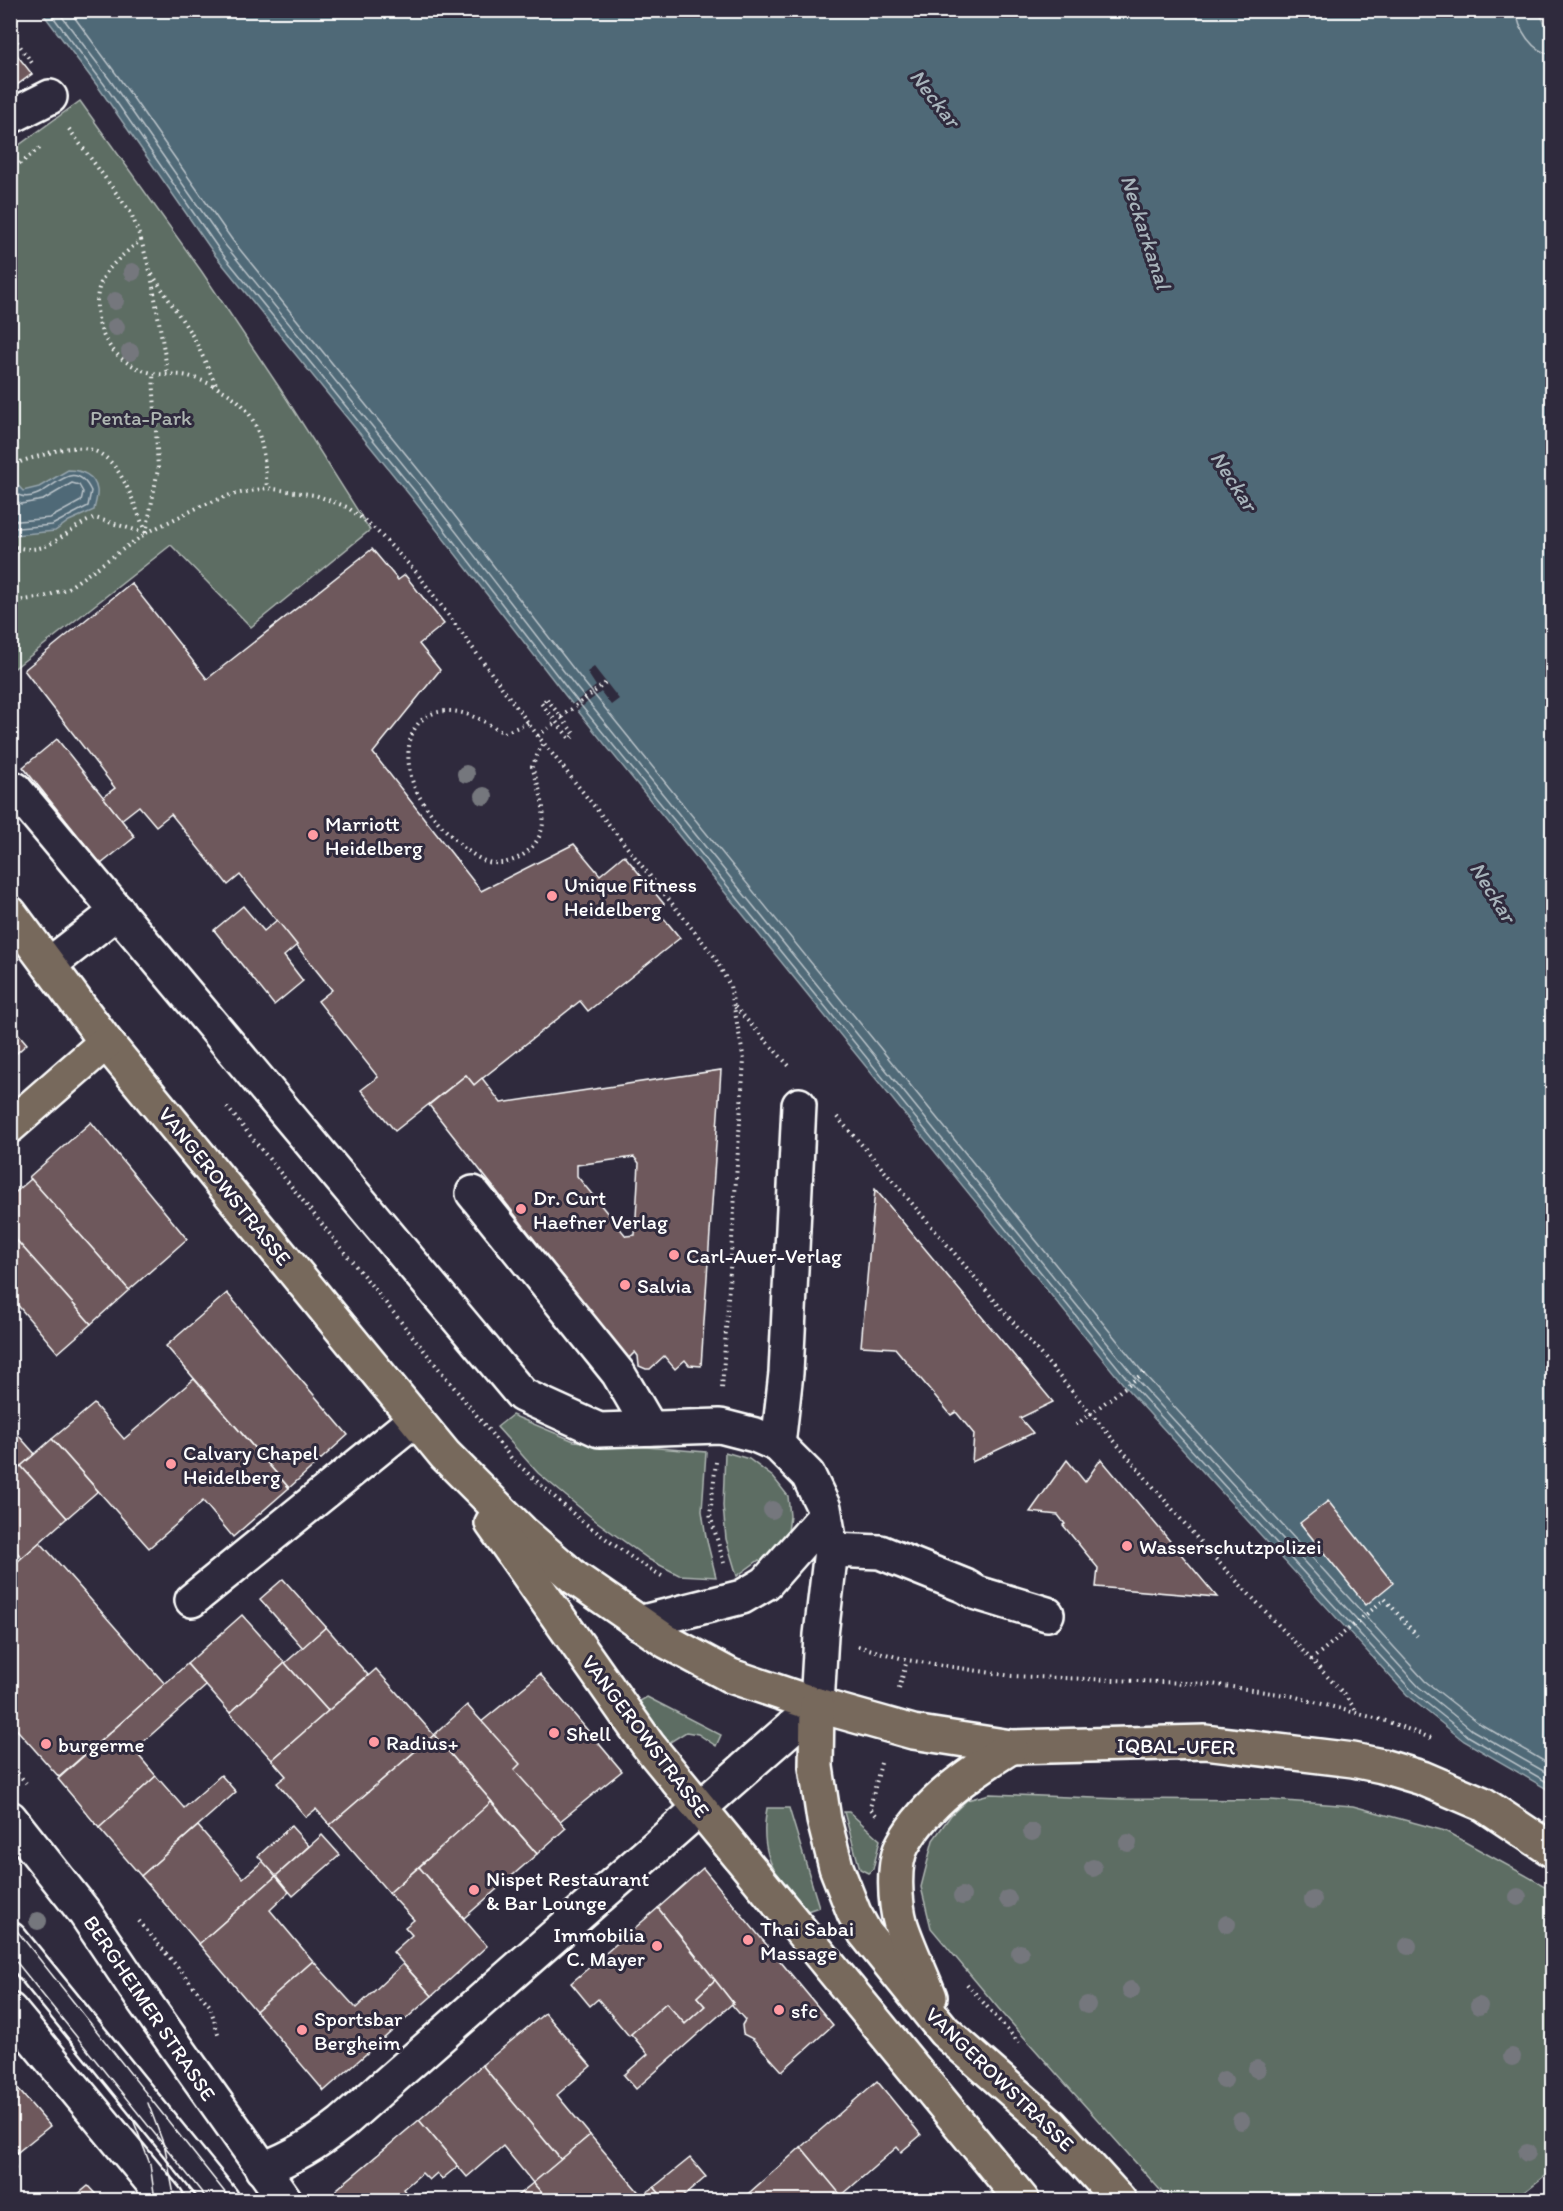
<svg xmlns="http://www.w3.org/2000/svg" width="1563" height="2211" viewBox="0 0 1563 2211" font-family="Itim,sans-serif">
	<rect width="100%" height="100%" fill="#2f2a3d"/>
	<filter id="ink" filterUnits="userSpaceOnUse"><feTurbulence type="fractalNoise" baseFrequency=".0167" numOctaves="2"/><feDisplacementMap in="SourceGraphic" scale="12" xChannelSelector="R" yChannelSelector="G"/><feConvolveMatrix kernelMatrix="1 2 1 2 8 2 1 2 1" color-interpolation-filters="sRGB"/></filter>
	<g filter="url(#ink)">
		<g fill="#5d6d64" stroke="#aeb6b2" stroke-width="1.5">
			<polygon points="80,101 202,272 281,390 370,530 251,627 171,545 11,671 11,151"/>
			<polygon points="512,1415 574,1441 706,1452 702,1511 706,1537 716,1577 679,1575 650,1560 596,1521 538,1473 497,1427"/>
			<polygon points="725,1452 749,1459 773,1477 788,1496 790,1516 787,1539 765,1564 759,1560 737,1576 726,1539 723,1506"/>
			<polygon points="647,1697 721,1735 716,1746 698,1734 686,1732 667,1744 639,1706 640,1701"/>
			<polygon points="990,1794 1122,1799 1271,1800 1353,1806 1445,1831 1545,1886 1552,1892 1552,2170 1514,2200 1169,2200 998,2008 931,1928 921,1887 933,1840 951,1815 967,1800"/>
			<path d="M767,1808H789L819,1907L804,1912C776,1875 758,1857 767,1808Z"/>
			<polygon points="844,1812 849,1812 880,1840 873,1869 868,1873 860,1869"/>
		</g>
		<g fill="#506977" stroke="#96a5ad" stroke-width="1.5">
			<polygon points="41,11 1538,11 1552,35 1552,1792 1464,1741 1409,1697 1128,1390 565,695 412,498 215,255 99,88"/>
			<path d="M68,470C81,470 95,475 97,490C98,496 95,504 94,510L69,521L55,531L14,535L11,531V478L23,491L39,487Z"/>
		</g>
		<polygon fill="#2f2a3d" points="594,667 619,699 611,705 601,692 575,712 570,706 596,686 587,672"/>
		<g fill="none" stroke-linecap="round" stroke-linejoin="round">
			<g stroke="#b9c3c9" stroke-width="1.5">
				<polyline points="48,10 104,84 220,251 417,494 570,692 1133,1386 1414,1693 1468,1736 1552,1785"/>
				<polyline points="57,10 110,80 226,246 423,489 576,687 1138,1381 1419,1687 1472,1730 1552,1776"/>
				<polyline points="69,10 117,75 233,241 430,484 583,681 1145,1375 1425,1681 1477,1722 1552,1766"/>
				<path d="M1517,10C1517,29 1533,53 1552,54"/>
				<path d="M10,486C13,489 17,495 21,496C47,504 71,450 91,491L88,506L52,525L18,528L10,527"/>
				<polyline points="10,497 21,504 43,500 72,483 79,485 83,492 81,501 50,518 19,521 10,519"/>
			</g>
		</g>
		<g fill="#6e595c" stroke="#fff" stroke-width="1.5" fill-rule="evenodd">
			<polygon points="13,50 32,74 10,90 10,52"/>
			<polygon points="372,549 398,580 405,575 444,624 419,644 440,670 373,753 481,891 574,844 600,875 624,855 664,904 657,910 680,938 588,1011 580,1001 474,1085 466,1075 395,1131 361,1090 378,1077 318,1001 332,990 240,875 228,885 171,814 156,826 139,806 121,820 103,797 115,788 24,670 131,583 207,679"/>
			<polygon points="57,739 135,837 101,864 23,767"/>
			<polygon points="243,906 264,931 277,920 297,945 284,956 303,981 274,1005 214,930"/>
			<polygon points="10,1024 27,1044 10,1059"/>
			<path d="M721,1070L701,1366L689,1365L685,1360L675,1369L664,1356L650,1369H646L639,1366L638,1356L635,1352L628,1359L429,1105L466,1075L474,1085L482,1078L501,1103ZM634,1157L639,1163L635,1235L626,1236L577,1176V1165Z"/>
			<polygon points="91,1122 187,1239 129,1290 29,1177"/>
			<polygon points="31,1179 129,1290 91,1324 10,1233 10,1197"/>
			<polygon points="875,1189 1053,1402 1020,1418 1033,1433 972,1462 974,1434 956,1412 951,1415 895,1348 861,1346"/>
			<polygon points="10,1233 91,1324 58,1353 16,1303 10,1308"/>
			<polygon points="227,1293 348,1435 289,1488 166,1346"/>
			<polygon points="194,1379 289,1488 233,1537 203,1501 149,1548 52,1439 94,1404 124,1439"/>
			<polygon points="10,1426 35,1454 10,1475"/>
			<polygon points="52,1439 98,1491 67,1518 21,1466"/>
			<polygon points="1101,1459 1217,1597 1096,1587 1098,1568 1063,1525 1065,1524 1058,1515 1030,1512 1067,1460 1085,1482"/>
			<polygon points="21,1466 67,1518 22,1558 10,1544 10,1475"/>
			<polygon points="1328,1501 1393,1583 1366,1605 1300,1523"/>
			<polygon points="40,1542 165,1684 59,1777 10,1722 10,1568"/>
			<polygon points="283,1579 326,1627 303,1648 260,1599"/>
			<polygon points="242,1615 285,1663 230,1713 187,1664"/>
			<polygon points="326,1627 368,1675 328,1711 285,1663"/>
			<polygon points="285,1663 328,1711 272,1760 230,1713"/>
			<polygon points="187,1664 206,1686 134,1750 156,1776 99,1828 58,1779"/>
			<polygon points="376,1669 434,1735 330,1825 316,1809 306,1817 277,1783 286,1776 272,1760"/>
			<polygon points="540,1674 622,1771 554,1826 475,1727"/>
			<polygon points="467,1705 520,1764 514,1770 566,1828 537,1854 434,1735"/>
			<polygon points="434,1735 492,1802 389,1893 330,1825"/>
			<polygon points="221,1775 236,1792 141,1876 99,1828 156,1776 184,1808"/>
			<polygon points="491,1802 537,1854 464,1918 419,1867"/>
			<polygon points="198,1826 243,1878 263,1861 276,1876 199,1944 141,1876"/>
			<polygon points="291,1826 309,1846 276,1876 258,1856"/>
			<polygon points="322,1835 340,1855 293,1896 276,1876"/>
			<polygon points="419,1867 487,1946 432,1996 393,1952 412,1935 405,1927 414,1920 389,1893"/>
			<polygon points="703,1868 833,2025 782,2071 753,2039 743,2034 742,2025 745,2020 732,2005 733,2003 658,1908"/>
			<polygon points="276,1876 289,1892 270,1910 313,1961 256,2011 199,1944"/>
			<polygon points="658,1908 715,1980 697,1997 705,2006 685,2024 666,2003 629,2036 598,1999 590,2006 571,1983"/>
			<polygon points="313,1961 356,2008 403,1964 432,1996 324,2091 256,2011"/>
			<polygon points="715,1980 733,2003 636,2089 624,2075 648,2054 631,2034 666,2003 685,2024 705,2006 697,1997"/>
			<polygon points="545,2013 591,2066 557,2095 590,2135 561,2160 482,2065"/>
			<polygon points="482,2065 561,2160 533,2183 503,2146 467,2177 419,2120"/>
			<polygon points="10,2080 50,2126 13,2156 15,2169 10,2173"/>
			<polygon points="877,2081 921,2135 901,2152 897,2147 841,2196 801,2147"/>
			<polygon points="419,2120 458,2166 442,2179 437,2173 429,2180 422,2173 403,2189 409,2197 405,2200 336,2200 337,2189"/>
			<polygon points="590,2135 642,2196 637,2200 548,2200 533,2183"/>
			<polygon points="801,2147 845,2200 741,2200"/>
			<polygon points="690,2158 706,2177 679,2200 665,2200 654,2187"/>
			<polygon points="533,2183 548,2200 512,2200"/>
			<polygon points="88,2186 101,2200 71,2200"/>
			<polygon points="654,2187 665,2200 637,2200 642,2196"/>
			<polygon points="425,2193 431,2200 417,2200"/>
		</g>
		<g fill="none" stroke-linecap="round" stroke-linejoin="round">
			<defs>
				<g id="minor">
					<polyline points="10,117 50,97"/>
					<path d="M15,789L522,1395L599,1430L720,1426L755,1435L778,1445L808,1475L824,1508L831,1550L821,1635L817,1705L342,2123C315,2144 294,2157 262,2169"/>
					<polyline points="49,965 118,911"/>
					<polyline points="473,1193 618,1373 650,1428"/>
					<polyline points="778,1445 786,1373 799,1105"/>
					<polyline points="831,1550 880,1552 965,1586 977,1593 1047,1614"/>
					<polyline points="192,1600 414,1420"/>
					<polyline points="639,1623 742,1597 766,1583 825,1516"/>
					<polyline points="10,1818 85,1913 144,2001 285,2200"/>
					<polyline points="10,1939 222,2200"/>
					<polyline points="10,2010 167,2200"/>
				</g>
				<g id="major">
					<polyline points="10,913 106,1042 445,1455 522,1532 575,1578 666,1641 731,1676 817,1705 913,1732 1011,1747 1205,1742 1353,1760 1382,1766 1422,1778 1483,1804 1552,1850"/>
					<polyline points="10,1126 106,1042"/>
					<polyline points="492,1523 648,1745 1022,2200"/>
					<polyline points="817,1705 816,1767 824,1820 836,1867 854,1913 865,1933 944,2031 1051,2125 1119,2200"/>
					<path d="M930,1997C921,1973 909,1949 901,1925C895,1904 892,1863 903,1844C927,1801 971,1772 1011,1747"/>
				</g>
			</defs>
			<use href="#minor" stroke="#fff" stroke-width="38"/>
			<use href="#major" stroke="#fff" stroke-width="38"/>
			<g stroke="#fff" stroke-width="4" stroke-dasharray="1.5 4.5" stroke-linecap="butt">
				<polyline points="10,32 32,63"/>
				<path d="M69,129L131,213L141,240C112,264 92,277 98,318C103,347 124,366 152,373C163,376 176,373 188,376C203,380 225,390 237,400C263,423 264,456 267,488"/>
				<polyline points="10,171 40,148"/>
				<polyline points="141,240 150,271 194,338 218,389"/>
				<polyline points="151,275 168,374"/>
				<path d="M10,468C22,459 35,458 49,453C114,430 126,485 146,533"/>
				<polyline points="146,533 158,469 153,374"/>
				<path d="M10,545C49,560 63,529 95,518L145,533"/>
				<polyline points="10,602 44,597 68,588 146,533 201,506 230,495 267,488 315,495 347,507 372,526 417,573 538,736 714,956 730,986 744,1060 722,1389"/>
				<polygon points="547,699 575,735 570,739 541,703"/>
				<polyline points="561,717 607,682"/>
				<path d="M528,723L504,733C487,723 470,712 450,711C407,710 402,754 414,786C423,809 462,852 485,861C501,867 520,860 531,848C553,826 541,793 532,767L543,742"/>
				<polyline points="538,736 556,722"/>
				<polyline points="735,1007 791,1068"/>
				<polyline points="227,1107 512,1459 579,1519 635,1560 665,1578"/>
				<polyline points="837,1117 869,1153 1208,1551 1344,1694 1357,1712"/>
				<polyline points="1076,1425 1146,1371"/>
				<polyline points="716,1462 710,1515 724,1563"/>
				<polyline points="858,1646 907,1660 1012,1676 1212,1684 1292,1696 1386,1721 1431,1738"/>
				<polyline points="1311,1660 1385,1599 1417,1636"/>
				<polyline points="899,1689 907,1660"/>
				<polyline points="10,1764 26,1783"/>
				<polyline points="876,1815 870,1808 881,1763"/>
				<polyline points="139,1921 210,2006 219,2037"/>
				<polyline points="967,1984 1019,2043"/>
				<polyline points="1541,2200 1552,2190"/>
			</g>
			<use href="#minor" stroke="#2f2a3d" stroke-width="33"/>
			<use href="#major" stroke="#77695c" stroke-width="33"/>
			<g stroke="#fff" stroke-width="1.5">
				<polyline points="10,1922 231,2200"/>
				<polyline points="10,1954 208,2200"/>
				<polyline points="148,2103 165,2148 175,2200"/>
				<polyline points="131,2114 150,2164 155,2200"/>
			</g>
		</g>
		<g fill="#75777d">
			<circle cx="132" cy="272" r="9"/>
			<circle cx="115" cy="301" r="9"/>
			<circle cx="116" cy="327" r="9"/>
			<circle cx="130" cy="352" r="9"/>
			<circle cx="466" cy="774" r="9"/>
			<circle cx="484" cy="796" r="9"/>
			<circle cx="772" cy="1510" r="9"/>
			<circle cx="1032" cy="1832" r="9"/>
			<circle cx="1128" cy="1843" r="9"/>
			<circle cx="1093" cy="1868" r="9"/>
			<circle cx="962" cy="1896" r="9"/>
			<circle cx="1518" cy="1897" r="9"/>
			<circle cx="1008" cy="1899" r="9"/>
			<circle cx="1313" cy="1900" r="9"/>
			<circle cx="38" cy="1921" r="9"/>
			<circle cx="1227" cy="1924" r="9"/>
			<circle cx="1408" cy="1946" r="9"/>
			<circle cx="1020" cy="1953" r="9"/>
			<circle cx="1131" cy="1990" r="9"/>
			<circle cx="1087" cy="2005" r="9"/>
			<circle cx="1479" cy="2006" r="9"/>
			<circle cx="1512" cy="2057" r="9"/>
			<circle cx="1257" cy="2069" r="9"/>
			<circle cx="1224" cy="2080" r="9"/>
			<circle cx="1241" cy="2121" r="9"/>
			<circle cx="1527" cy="2153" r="9"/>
		</g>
	</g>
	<g fill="#ff9aa2" stroke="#2f2a3d" stroke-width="2">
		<circle cx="313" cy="835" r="6"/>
		<circle cx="552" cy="896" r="6"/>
		<circle cx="521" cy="1209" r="6"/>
		<circle cx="674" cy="1255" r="6"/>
		<circle cx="625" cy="1285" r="6"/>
		<circle cx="171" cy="1464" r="6"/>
		<circle cx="1127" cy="1546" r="6"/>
		<circle cx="554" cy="1733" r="6"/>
		<circle cx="374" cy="1742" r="6"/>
		<circle cx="46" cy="1744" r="6"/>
		<circle cx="474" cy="1890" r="6"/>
		<circle cx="748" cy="1940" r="6"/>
		<circle cx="657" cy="1946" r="6"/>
		<circle cx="779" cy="2010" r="6"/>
		<circle cx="302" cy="2030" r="6"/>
	</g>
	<g text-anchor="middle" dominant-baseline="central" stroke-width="6" stroke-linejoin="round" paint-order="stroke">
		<g font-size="21" fill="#aeb6b2" stroke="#2f2a3d">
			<text x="141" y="417">Penta-Park</text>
		</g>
		<g font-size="21" fill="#fff" stroke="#2f2a3d" text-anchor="start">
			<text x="325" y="823">Marriott<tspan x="325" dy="24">Heidelberg</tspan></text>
			<text x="564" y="884">Unique Fitness<tspan x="564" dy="24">Heidelberg</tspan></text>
			<text x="533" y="1197">Dr. Curt<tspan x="533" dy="24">Haefner Verlag</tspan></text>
			<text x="686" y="1255">Carl-Auer-Verlag</text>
			<text x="637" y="1285">Salvia</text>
			<text x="183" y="1452">Calvary Chapel<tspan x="183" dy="24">Heidelberg</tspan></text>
			<text x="1139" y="1546">Wasserschutzpolizei</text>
			<text x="566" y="1733">Shell</text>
			<text x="386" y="1742">Radius+</text>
			<text x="58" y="1744">burgerme</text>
			<text x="486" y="1878">Nispet Restaurant<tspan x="486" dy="24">&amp; Bar Lounge</tspan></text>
			<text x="760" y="1928">Thai Sabai<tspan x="760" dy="24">Massage</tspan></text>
			<text x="645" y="1934" text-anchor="end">Immobilia<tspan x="645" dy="24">C. Mayer</tspan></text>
			<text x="791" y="2010">sfc</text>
			<text x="314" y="2018">Sportsbar<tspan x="314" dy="24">Bergheim</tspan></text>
		</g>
		<g font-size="21" fill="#fff" stroke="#2f2a3d">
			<text transform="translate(225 1186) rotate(51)">VANGEROWSTRASSE</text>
			<text transform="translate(646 1736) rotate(53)">VANGEROWSTRASSE</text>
			<text transform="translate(1176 1746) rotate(1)">IQBAL-UFER</text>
			<text transform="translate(150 2008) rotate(56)">BERGHEIMER STRASSE</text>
			<text transform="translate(1000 2079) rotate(44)">VANGEROWSTRASSE</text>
		</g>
		<g font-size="22" font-style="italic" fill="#a8b4bb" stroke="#2f2a3d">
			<text transform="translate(935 98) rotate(52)">Neckar</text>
			<text transform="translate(1146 232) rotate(72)">Neckarkanal</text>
			<text transform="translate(1234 481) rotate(57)">Neckar</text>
			<text transform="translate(1493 892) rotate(58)">Neckar</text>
		</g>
	</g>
	<rect width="1563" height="2211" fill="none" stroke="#2f2a3d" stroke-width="36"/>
	<rect x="18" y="18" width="1527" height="2175" fill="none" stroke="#fff" stroke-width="2" filter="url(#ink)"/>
</svg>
